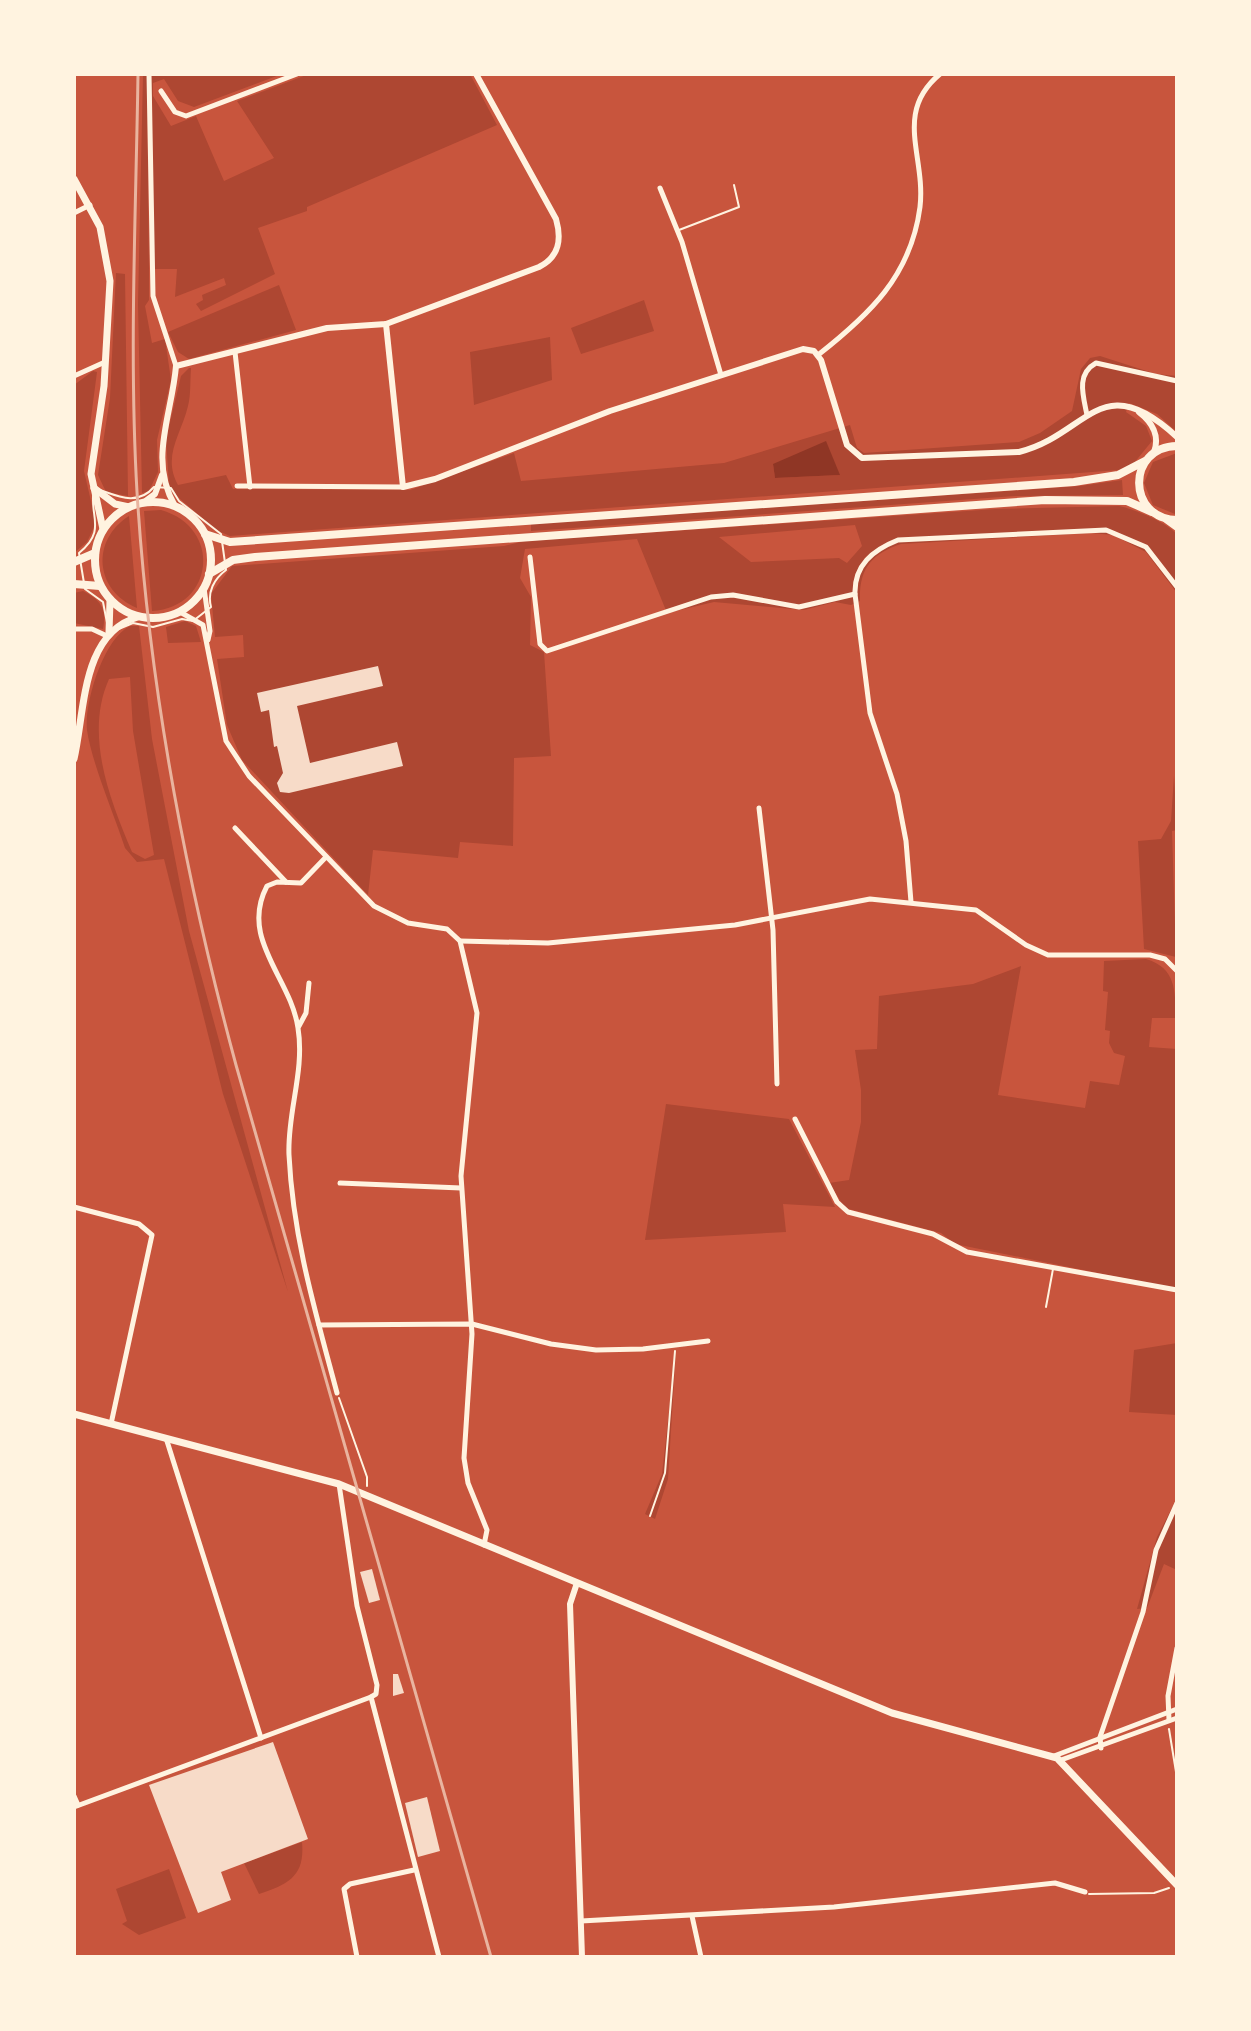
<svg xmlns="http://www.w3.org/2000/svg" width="1251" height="2031" viewBox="0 0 1251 2031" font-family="Ubuntu,sans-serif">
	<rect width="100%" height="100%" fill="#c8553d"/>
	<g fill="#ae4732" fill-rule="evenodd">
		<polygon points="143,74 147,74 149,269 149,300 145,306 152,343 165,339 171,380 157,440 158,472 149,491 142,493 138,304"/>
		<polygon points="151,74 282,74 194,107 178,101 164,79 153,83 153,96 171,126 196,116 224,181 274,158 237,101 309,74 470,74 497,125 307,207 307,211 258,228 275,274 201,311 196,304 203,300 202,295 226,285 224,278 175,297 177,269 154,269"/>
		<polygon points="116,273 125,274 128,496 106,492 98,475 110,398"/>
		<polygon points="279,285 296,330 189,359 178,352 168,332"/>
		<polygon points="644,300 654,331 581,354 571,328"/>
		<polygon points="550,337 552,380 474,405 470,352"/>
		<path d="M1100,356L1156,374L1177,376V432L1157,414L1129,403L1126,412L1146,426L1152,441L1134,463L1119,470L230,536L216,530L179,498L169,485L166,439L181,376L189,368H191C190,381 191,395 188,406C181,435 162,456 178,485L226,475L233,489L410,490L514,453L521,481L724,463L850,425L857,448L864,453L1019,442L1040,433L1072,411L1081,369L1090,358ZM773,464L840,475L775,478Z"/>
		<polygon points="93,371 97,372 84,471 96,523 87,542 74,553 74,385"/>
		<polygon points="1177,453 1177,513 1175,514 1153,505 1144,483 1153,462"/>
		<polygon points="1122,480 1123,495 1015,496 531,531 531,524 1080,486"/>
		<path d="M1119,506C1134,509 1169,523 1177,535V593L1146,552L1113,535L1091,533L901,544C871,554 859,569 860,601L851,605L835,602L804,610L714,602L667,613L637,539L525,549L520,578L531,597L530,645L544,652L551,756L514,758L513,846L460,842L458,858L373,850L368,895L242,760L227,725L217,659L244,657L243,635L215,637L211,594L232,566L504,546L525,541L996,509ZM855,525L862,546L847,563L839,558L751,562L719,537Z"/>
		<path d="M161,510C222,527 215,607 152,611L144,511Z"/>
		<path d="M129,516L137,608C94,590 91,540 129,516Z"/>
		<path d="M83,591C101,600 107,609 103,629L74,623V593Z"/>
		<polygon points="185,621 196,626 201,642 168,643 166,627"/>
		<path d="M130,626H139L152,739L189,931L288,1292L223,1094L164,859L137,862L125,848C114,814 92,764 87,730C84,704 103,639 130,626ZM130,677L133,731L154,855L145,859L132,852C110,800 84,735 109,679Z"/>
		<polygon points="1174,776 1177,830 1172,831 1176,957 1144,949 1138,841 1161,839 1171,821"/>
		<path d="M1146,959C1176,968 1175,990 1176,1018H1152L1149,1047L1177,1049V1289L955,1244L941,1233L845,1208L829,1183L849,1180L861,1122V1090L855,1050L877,1049L879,996L973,984L1021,966L998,1095L1085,1108L1090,1081L1119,1085L1125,1056L1114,1053L1109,1043L1110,1031L1105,1030L1108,992L1103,991L1104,961Z"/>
		<polygon points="666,1104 789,1119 835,1207 783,1204 786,1232 645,1240"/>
		<polygon points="1177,1343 1177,1415 1129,1412 1134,1350"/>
		<polygon points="676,1350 668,1479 655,1519 645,1514 662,1474"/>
		<polygon points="1177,1498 1177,1570 1164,1564 1147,1608 1137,1609 1157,1537"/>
		<path d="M302,1842C305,1875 290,1884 259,1894L244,1863Z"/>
		<polygon points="169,1869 186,1918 139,1935 122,1924 127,1921 116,1889"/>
	</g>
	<polygon fill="#8f3625" points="826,441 840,475 775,478 773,464"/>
	<g fill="#f7dbc8">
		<polygon points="378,666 383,686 297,706 310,763 397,742 403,766 289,793 280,792 277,783 283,773 277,746 274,747 269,710 261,712 257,693"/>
		<polygon points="372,1569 380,1600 369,1603 360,1572"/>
		<polygon points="393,1674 398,1674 404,1693 393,1696"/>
		<polygon points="273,1742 308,1839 221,1872 231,1900 198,1913 149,1785"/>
		<polygon points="427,1797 440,1851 418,1857 405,1803"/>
	</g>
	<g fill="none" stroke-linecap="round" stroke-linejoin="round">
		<g stroke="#fff3e0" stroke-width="2">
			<path d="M154,487L171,488L179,501L221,534L226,570C214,579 207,592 211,607L193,621L182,619L153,627L133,623L109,633L103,602L85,589L79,553C108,530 88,515 94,488C114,494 136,508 154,487Z"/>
			<polyline points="339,1398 367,1477 367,1486"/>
			<polyline points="650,1516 665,1473 675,1351"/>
			<polyline points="1169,1729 1177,1778"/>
			<polyline points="1089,1894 1154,1893 1169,1888"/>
		</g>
		<g stroke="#fff3e0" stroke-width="2">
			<polyline points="679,230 739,207 734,185"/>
			<polyline points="1046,1307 1053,1269"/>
		</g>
		<g stroke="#fff3e0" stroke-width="5">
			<polyline points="149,74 153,296 176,366"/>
			<polyline points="161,91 175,112 186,116 297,74"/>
			<polyline points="660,188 682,242 721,375"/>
			<polyline points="74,213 90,205"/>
			<polyline points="235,352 250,487"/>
			<path d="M818,355C869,315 911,276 920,207C926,156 893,113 940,74"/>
			<polyline points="74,376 105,362"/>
			<path d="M1087,415C1083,395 1076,374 1096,363L1177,381"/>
			<polyline points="237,486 403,487"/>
			<polyline points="530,557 540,644 547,651 711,597 733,595 799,607 855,594 870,713 897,794 906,841 911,902"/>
			<polyline points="204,588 210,631 208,640"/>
			<path d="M855,594C854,565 873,550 898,540L1106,530L1146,547L1177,587"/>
			<polyline points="180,612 203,625 226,741 249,776 374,906 408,923 447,929 460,941 477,1013 461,1176 472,1334 464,1458 468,1483 487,1530 484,1545"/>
			<polyline points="74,629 92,629 107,636"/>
			<polyline points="759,808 773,930 777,1084"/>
			<polyline points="235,828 286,882"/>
			<path d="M326,857L301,883L277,882L267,886C239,939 291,978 298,1028C305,1071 287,1113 289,1155C293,1238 316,1314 337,1393"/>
			<polyline points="460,941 548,943 735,925 870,899 976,910 1026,945 1048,955 1150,955 1165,959 1177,971"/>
			<polyline points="299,1026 306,1013 309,983"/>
			<polyline points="795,1119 837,1202 848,1212 933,1234 967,1252 1177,1290"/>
			<polyline points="340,1183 461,1188"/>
			<polyline points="74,1207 139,1224 152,1235 111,1424"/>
			<polyline points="319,1325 472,1324 551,1344 596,1350 643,1349 708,1341"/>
			<polyline points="166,1438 261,1738"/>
			<polyline points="339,1484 357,1606 377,1685 376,1694 371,1697 439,1957"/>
			<polyline points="1169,1720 1168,1696 1177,1648"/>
			<polyline points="1101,1748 1100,1737 1143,1612 1156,1550 1177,1503"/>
			<polyline points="1054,1756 1177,1709"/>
			<polyline points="1061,1760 1177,1718"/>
			<polyline points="74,1796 78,1805"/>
			<polyline points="74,1807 371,1697"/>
			<polyline points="692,1916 701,1957"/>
			<polyline points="581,1921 834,1907 1055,1883 1085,1892"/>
			<polyline points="357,1957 344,1889 350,1884 414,1870"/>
		</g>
		<g stroke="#fff3e0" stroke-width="6">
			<path d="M386,324L403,487L435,479L610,411L803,349L814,351L821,360L847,445L862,458L1019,452C1088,435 1100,366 1177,437"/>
			<path d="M1139,412C1152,422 1160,436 1154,452"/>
			<polyline points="143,503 155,494 162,475"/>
			<path d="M175,506C148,460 172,415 176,366L327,328L386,324L539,267C559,257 562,240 556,219L476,74"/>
			<polyline points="1166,520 1177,528"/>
			<polyline points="577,1583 570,1604 582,1957"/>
		</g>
		<g stroke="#fff3e0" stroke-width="7">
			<polyline points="74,179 100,227 110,281 104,386 91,474 103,529"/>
			<polyline points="94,488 115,504 129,507"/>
			<polyline points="109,633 110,600"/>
			<path d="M74,759C85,712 81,633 138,617"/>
			<polyline points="74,1414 339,1484 892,1713 1057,1758 1177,1885"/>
		</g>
		<g stroke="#fff3e0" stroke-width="8">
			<path d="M1177,446C1126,447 1127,519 1177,520"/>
			<circle cx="153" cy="560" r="58"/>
			<polyline points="205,534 230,542 1074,482 1118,475 1145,461"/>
			<polyline points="74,562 95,553"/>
			<polyline points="209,574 233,560 255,557 1045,500 1127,501 1152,512"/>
			<polyline points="74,584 100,586"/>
		</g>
		<path stroke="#e9b49f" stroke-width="3" d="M138,74C136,213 129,353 137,492C149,687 185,877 236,1065L491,1957"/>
	</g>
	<rect width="1251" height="2031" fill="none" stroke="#fff3e0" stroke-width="152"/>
</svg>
